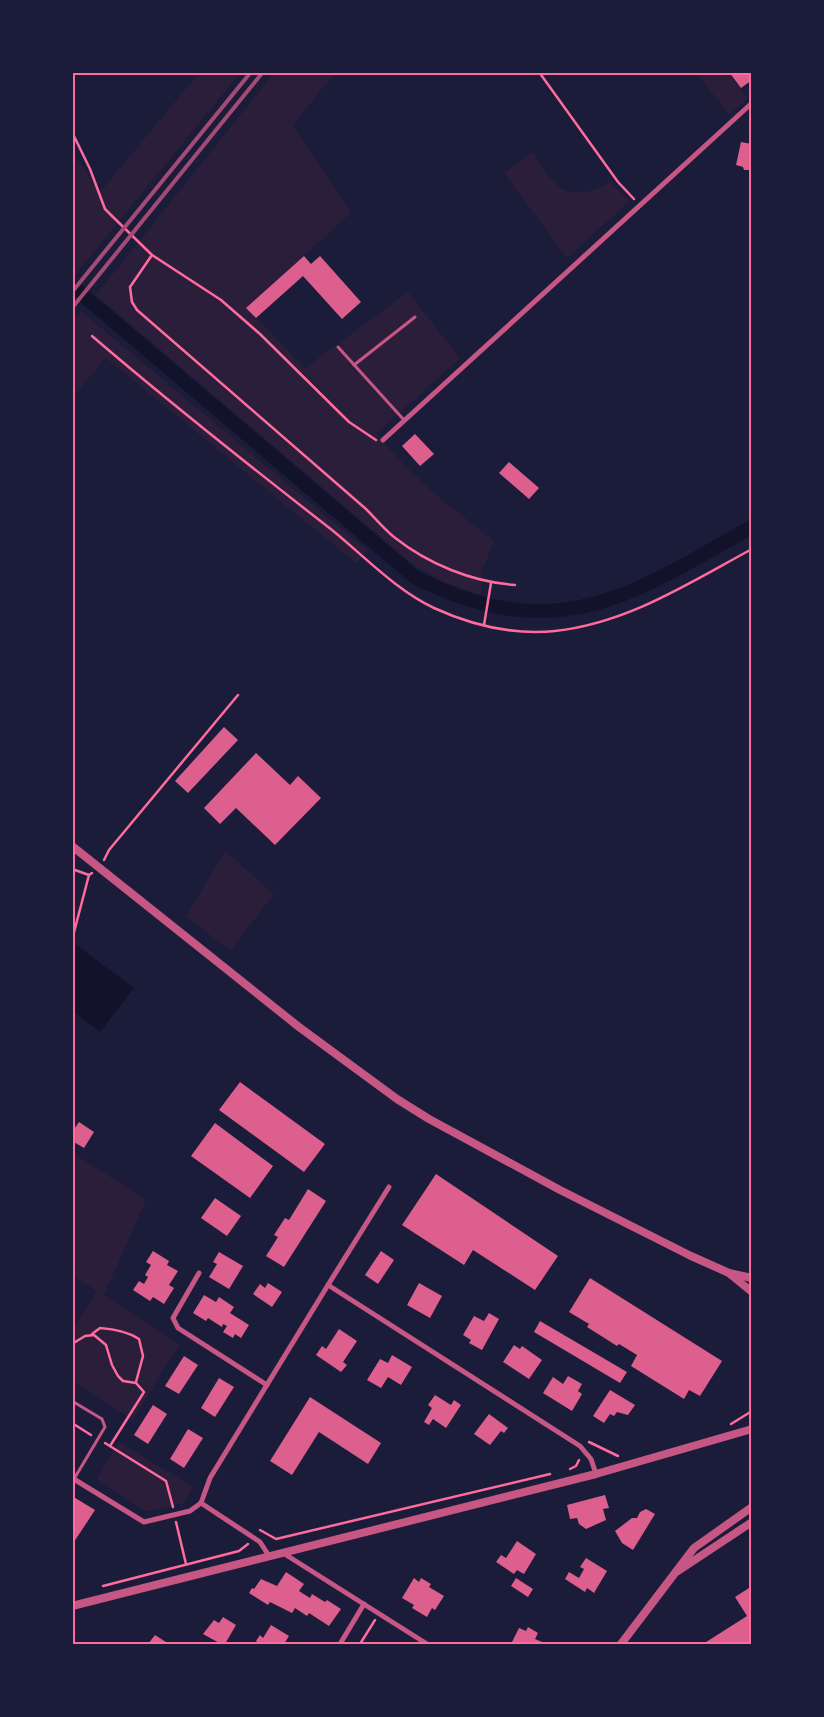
<svg xmlns="http://www.w3.org/2000/svg" width="824" height="1717" viewBox="0 0 824 1717" font-family="'DM Sans',sans-serif">
	<rect width="100%" height="100%" fill="#1b1b3a"/>
	<g fill="#2a1e3b">
		<polygon points="199,73 240,73 75,275 72,272 72,152 100,192"/>
		<path d="M274,73H335L293,125L351,213L246,308L305,368L408,292L460,358L377,433C409,477 453,508 494,541L481,574V595L444,582L415,566L96,295Z"/>
		<polygon points="697,73 729,73 748,98 729,115"/>
		<path d="M533,152C540,162 547,176 556,184C570,198 596,193 609,181L630,201L567,258L504,173Z"/>
		<polygon points="81,311 368,551 356,563 106,358 73,397 73,322"/>
		<polygon points="225,851 274,894 230,951 186,916"/>
		<polygon points="73,1153 146,1200 104,1295 179,1344 133,1420 73,1381 72,1331 97,1291 73,1276"/>
		<polygon points="119,1442 193,1487 183,1503 150,1511 144,1510 97,1479"/>
	</g>
	<polygon fill="#12122b" points="72,942 134,988 100,1032 73,1011"/>
	<g fill="none" stroke-linecap="round" stroke-linejoin="round">
		<path stroke="#12122b" stroke-width="14" d="M72,286L416,578C430,584 444,591 458,596C578,639 651,582 752,527"/>
	</g>
	<g fill="#dd5f8e">
		<polygon points="729,72 747,72 752,80 741,88"/>
		<polygon points="741,142 752,144 752,170 744,170 743,167 736,165"/>
		<polygon points="304,256 311,264 320,256 361,302 342,319 303,276 256,318 246,308"/>
		<polygon points="415,434 434,454 420,466 402,446"/>
		<polygon points="509,462 539,488 529,499 499,473"/>
		<polygon points="224,727 238,740 188,793 175,781"/>
		<polygon points="256,753 290,785 298,776 321,798 275,845 236,808 220,824 204,808"/>
		<polygon points="240,1082 325,1144 304,1172 219,1110"/>
		<polygon points="79,1122 94,1132 84,1148 72,1141 72,1132"/>
		<polygon points="215,1123 273,1166 250,1198 191,1156"/>
		<polygon points="436,1174 558,1256 535,1290 473,1250 464,1265 402,1225"/>
		<polygon points="308,1189 326,1201 284,1267 266,1256 278,1237 274,1235 285,1218 289,1220"/>
		<polygon points="215,1198 241,1216 227,1236 201,1218"/>
		<polygon points="153,1251 169,1261 167,1265 178,1271 169,1285 174,1288 164,1304 153,1297 150,1301 133,1290 139,1281 144,1284 148,1277 145,1275 151,1265 146,1262"/>
		<polygon points="381,1251 394,1260 378,1284 365,1275"/>
		<polygon points="219,1252 243,1266 229,1289 209,1277 217,1264 213,1262"/>
		<polygon points="590,1278 722,1361 700,1396 689,1390 684,1399 631,1366 637,1355 619,1344 617,1346 587,1327 589,1324 569,1312"/>
		<polygon points="268,1283 282,1292 272,1307 253,1294 260,1284 265,1288"/>
		<polygon points="419,1283 442,1296 430,1318 407,1305"/>
		<polygon points="204,1295 216,1302 219,1297 234,1307 230,1313 249,1325 241,1338 235,1334 233,1338 223,1332 227,1326 223,1324 222,1327 208,1318 206,1321 193,1313"/>
		<polygon points="489,1313 499,1319 482,1350 469,1343 471,1340 463,1335 474,1316 484,1321"/>
		<polygon points="540,1321 627,1372 620,1383 534,1332"/>
		<polygon points="339,1329 357,1341 343,1362 347,1365 341,1372 316,1355 322,1346 326,1349"/>
		<polygon points="514,1345 520,1349 522,1346 542,1360 529,1379 503,1362"/>
		<polygon points="392,1355 412,1367 401,1385 388,1377 381,1388 367,1380 380,1359 388,1363"/>
		<polygon points="184,1356 198,1365 179,1394 165,1386"/>
		<polygon points="568,1376 582,1384 578,1391 582,1394 572,1411 543,1393 553,1377 563,1384"/>
		<polygon points="219,1378 234,1387 215,1417 201,1408"/>
		<polygon points="610,1390 635,1405 628,1415 617,1412 614,1416 610,1414 604,1423 593,1416"/>
		<polygon points="435,1395 451,1405 454,1400 461,1405 446,1428 433,1419 429,1425 424,1422 432,1408 428,1405"/>
		<polygon points="310,1397 381,1443 368,1464 319,1432 292,1475 270,1461"/>
		<polygon points="153,1405 167,1414 148,1444 134,1435"/>
		<polygon points="489,1414 508,1428 504,1433 501,1431 490,1445 474,1434"/>
		<polygon points="188,1429 203,1438 184,1468 170,1459"/>
		<polygon points="605,1495 609,1508 603,1509 606,1520 586,1529 579,1524 577,1518 570,1519 567,1505"/>
		<polygon points="72,1496 95,1510 72,1545"/>
		<polygon points="646,1509 655,1514 633,1550 622,1543 615,1531 632,1518 637,1518 640,1512"/>
		<polygon points="517,1541 536,1554 524,1574 517,1570 514,1574 496,1562 501,1555 506,1558"/>
		<polygon points="586,1558 607,1571 594,1593 587,1588 585,1592 565,1579 569,1572 579,1578 584,1569 580,1567"/>
		<polygon points="286,1572 304,1584 299,1591 310,1598 312,1594 325,1602 327,1600 341,1609 329,1626 309,1613 307,1616 295,1608 292,1613 270,1602 268,1605 249,1593 252,1588 254,1589 261,1579 277,1586"/>
		<polygon points="414,1578 419,1582 421,1578 431,1584 429,1587 444,1596 435,1610 432,1608 427,1617 412,1608 414,1605 402,1598"/>
		<polygon points="516,1578 533,1589 528,1597 511,1586"/>
		<polygon points="752,1586 752,1644 703,1644 747,1616 735,1597"/>
		<polygon points="223,1617 236,1625 225,1644 221,1644 203,1634 214,1620 219,1623"/>
		<polygon points="271,1625 289,1636 284,1644 260,1644 256,1641 260,1635 263,1638"/>
		<polygon points="528,1627 538,1633 535,1639 547,1644 511,1644 519,1628 526,1631"/>
		<polygon points="155,1635 169,1644 148,1644"/>
	</g>
	<g fill="none" stroke-linecap="round" stroke-linejoin="round">
		<g stroke="#ff6b9d" stroke-width="2.5">
			<polyline points="539,72 618,182 634,199"/>
			<polyline points="72,132 90,169 105,209 113,217 152,255 221,300 260,334 349,422 376,440"/>
			<path d="M152,255L130,287L132,302L137,310L366,509C375,518 384,529 394,537C428,564 472,582 515,585"/>
			<path d="M92,336C170,403 251,467 332,530C364,556 396,590 434,608C471,625 514,635 555,631C628,623 689,583 752,549"/>
			<polyline points="484,625 491,583"/>
			<polyline points="104,860 109,850 238,695"/>
			<polyline points="72,869 89,875 92,873"/>
			<polyline points="73,936 89,875"/>
			<path d="M92,1334L100,1328C114,1329 127,1331 139,1339L143,1356L136,1382"/>
			<polyline points="72,1344 85,1336 94,1335 106,1345 112,1365 118,1376 123,1381 136,1383 144,1392 110,1446"/>
			<polyline points="72,1423 91,1435"/>
			<polyline points="731,1424 752,1411"/>
			<polyline points="589,1442 618,1456"/>
			<polyline points="105,1443 166,1481 173,1507"/>
			<polyline points="570,1469 576,1466 579,1460"/>
			<polyline points="176,1522 186,1564"/>
			<polyline points="260,1530 276,1539 550,1474"/>
			<polyline points="103,1586 239,1551 248,1544"/>
			<polyline points="360,1644 375,1620"/>
		</g>
		<g stroke="#c65784" stroke-width="3">
			<polyline points="338,347 404,420"/>
			<polyline points="354,365 415,317"/>
			<polyline points="72,1401 102,1419 105,1427 74,1479"/>
		</g>
		<g stroke="#c65784" stroke-width="5">
			<polyline points="383,440 752,103"/>
			<polyline points="199,1273 173,1318 178,1328 267,1385"/>
			<polyline points="328,1285 389,1187"/>
			<polyline points="72,1478 144,1522 190,1511 201,1503"/>
			<polyline points="201,1503 210,1478 328,1285 580,1446 591,1459 596,1474"/>
			<polyline points="201,1503 260,1542 269,1556"/>
			<polyline points="283,1553 427,1644"/>
			<polyline points="340,1644 364,1604"/>
		</g>
		<g stroke="#c65784" stroke-width="8">
			<polyline points="72,846 299,1027 397,1099 429,1119 560,1190 691,1256 729,1273 752,1278"/>
			<polyline points="730,1274 752,1292"/>
			<polyline points="678,1571 752,1522"/>
			<polyline points="72,1606 596,1474 752,1429"/>
			<polyline points="621,1644 694,1548 752,1507"/>
		</g>
		<g stroke="#a44b75" stroke-width="4">
			<polyline points="72,292 251,72"/>
			<polyline points="72,308 263,72"/>
		</g>
	</g>
	<rect width="824" height="1717" fill="none" stroke="#1b1b3a" stroke-width="148"/>
	<rect x="74" y="74" width="676" height="1569" fill="none" stroke="#ff6b9d" stroke-width="2"/>
</svg>
